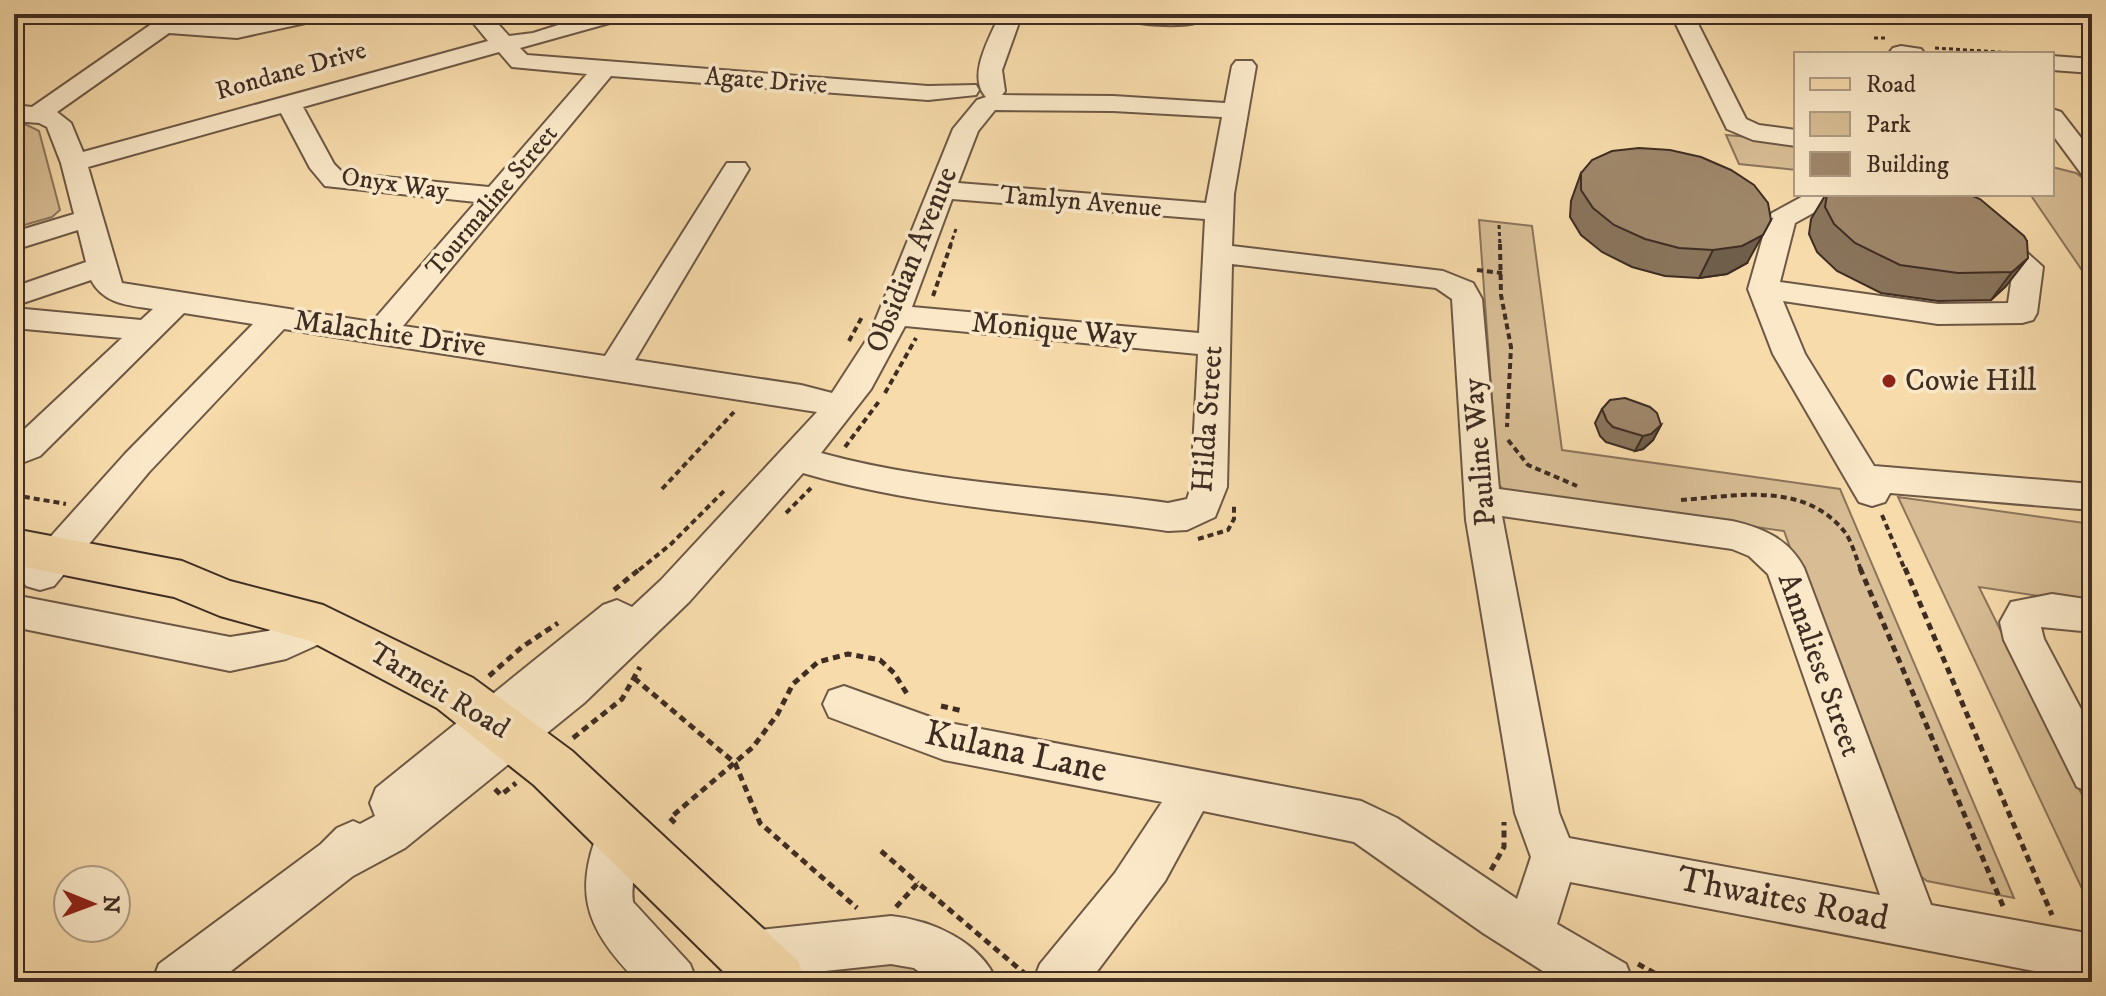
<svg xmlns="http://www.w3.org/2000/svg" width="2106" height="996" viewBox="0 0 2106 996" font-family="'IM FELL DW Pica',serif">
	<rect width="100%" height="100%" fill="#f7dbab"/>
	<filter id="stains"><feTurbulence type="fractalNoise" baseFrequency=".0025" numOctaves="4"/><feColorMatrix values="0 0 0 0 .2 0 0 0 0 .09 0 0 0 0 .02 0 0 0 .5 -.17"/></filter>
	<radialGradient id="worn" r=".72"><stop offset=".6" stop-color="#630" stop-opacity="0"/><stop offset="1" stop-color="#630" stop-opacity=".3"/></radialGradient>
	<g fill="#d8bd94" stroke="#8c755c" stroke-width="2">
		<polygon points="14,124 27,125 39,131 60,210 52,217 14,228"/>
		<polygon points="1726,135 1796,141 1796,170 1739,164"/>
		<polygon points="2052,167 2076,173 2092,185 2092,285 2030,194 2052,194"/>
		<polygon points="1479,220 1532,226 1562,450 1840,489 2014,898 1927,881 1907,866 1784,531 1504,491 1498,483"/>
		<polygon points="1898,497 2092,524 2092,604 1979,587 2092,815 2092,910"/>
		<polygon points="884,954 951,982 818,982 821,970"/>
	</g>
	<g fill="none" stroke-linecap="round" stroke-linejoin="round">
		<defs>
			<g id="minor">
				<path d="M166,14H192L186,21L237,24L285,14H327L324,19L237,38L169,33L57,112L71,123L83,152L488,41L466,14H489L509,36L533,33L593,14H627L624,19L520,48L527,55L928,86L976,85L979,90L976,95L928,100L611,76L403,326L605,356L723,169L727,163H745L749,169L635,360L801,385L832,393L869,336L953,129L977,100L986,97C966,76 991,36 1000,14H1022L1002,70L1005,91L1002,95L1113,96L1225,103L1232,66L1236,61H1252L1256,66L1234,194L1232,246L1443,271L1473,283L1482,299L1499,489L1732,521C1763,528 1789,539 1804,568L1931,905L2092,934V982L1570,882L1557,924L1626,964L1633,982H1560L1483,933L1354,842L1203,811L1165,881L1089,982H1033L1040,964L1115,873L1162,802L944,760L829,717L823,704L829,691L844,686L944,722L1361,801L1397,818L1517,899L1531,857L1515,813L1466,520L1452,299L1436,288L1232,264L1227,487L1215,517L1187,530L1168,531C1046,513 922,508 803,473L689,602L584,703L405,848L353,876L217,982H152L159,964L321,844L337,828L353,821L360,824L375,816L370,803L376,788L603,605L617,600L632,607L661,580L817,412L284,329L149,472L54,586L40,590L26,586L21,575L26,564L125,454L253,324L184,313L40,456L14,466V439L122,338L14,328V308L141,320L153,309C127,305 104,304 91,280L14,306V287L86,262L78,230L14,250V232L74,214L61,163L47,127L39,123L14,121V105L32,107ZM499,52L512,67L587,74L489,187L343,173L334,164L303,107ZM995,110L1113,111L1222,117L1206,203L958,183L978,131ZM281,113L310,168L325,186L476,202L372,322L122,283L88,167ZM952,199L1205,219L1199,333L912,307ZM905,326L1198,354L1191,487L1187,499L1168,503C1053,487 934,484 821,453L871,389ZM1502,516L1732,549L1749,556L1768,574L1880,895L1569,838L1559,813Z"/>
				<path d="M1111,14H1199L1203,19C1195,30 1120,25 1111,14Z"/>
				<polygon points="1671,14 1693,14 1746,119 1759,125 1796,130 1796,146 1753,140 1727,129"/>
				<polygon points="1901,46 1921,49 1925,54 1889,53 1893,48"/>
				<polygon points="2052,56 2092,59 2092,73 2052,70"/>
				<polygon points="2052,109 2061,112 2092,152 2092,178 2083,176 2052,134"/>
				<polygon points="1807,194 1841,194 1837,200 1795,223 1780,282 1938,304 2008,303 2013,269 1953,216 1891,200 1887,194 1933,194 1973,204 2043,267 2037,313 2033,320 2022,323 1938,324 1783,301 1805,354 1874,466 2092,484 2092,510 1890,493 1885,502 1872,506 1859,502 1773,354 1748,289 1768,219 1772,213"/>
				<polygon points="2052,594 2092,600 2092,632 2041,627 2044,639 2092,730 2092,793 2077,787 2004,640 2000,622 2011,602"/>
				<polygon points="14,595 230,637 268,631 323,609 337,614 343,625 337,636 286,659 230,671 14,627"/>
				<path d="M621,809L637,815C649,843 629,872 633,902L690,964L697,982H638C582,925 572,889 605,815Z"/>
				<path d="M891,916C932,920 981,942 997,982H934L914,968L891,964L751,979L734,972L727,955L734,938L751,931Z"/>
			</g>
			<polygon id="major" points="14,529 182,561 230,581 323,605 473,678 572,751 798,961 807,982 734,982 534,785 437,708 310,641 220,616 174,597 14,565"/>
		</defs>
		<use href="#minor" stroke="#6d5845" stroke-width="4"/>
		<use href="#major" stroke="#3f2d23" stroke-width="4"/>
		<g stroke="#3f2d23" stroke-width="3" stroke-dasharray="4 3" stroke-linecap="butt">
			<polyline points="1033,15 1103,20"/>
			<polyline points="1874,38 1887,38"/>
			<polyline points="1935,48 2032,54"/>
			<polyline points="2086,190 2092,198"/>
			<polyline points="1499,225 1500,246"/>
			<polyline points="950,246 956,229"/>
		</g>
		<g stroke="#3f2d23" stroke-width="4" stroke-dasharray="6 4" stroke-linecap="butt">
			<polyline points="1500,244 1501,295 1511,347 1507,427"/>
			<polyline points="1477,270 1502,273"/>
			<polyline points="933,296 951,244"/>
			<polyline points="849,341 862,317"/>
			<polyline points="885,393 916,338"/>
			<polyline points="1508,440 1528,465 1577,486"/>
			<polyline points="845,447 880,400"/>
			<polyline points="662,489 734,412"/>
			<polyline points="14,495 66,504"/>
			<path d="M1681,500C1736,496 1803,481 1844,531C1852,541 1856,558 1861,570"/>
			<polyline points="786,513 811,488"/>
			<polyline points="1882,515 1905,570"/>
			<polyline points="1198,539 1228,530 1234,519 1234,504"/>
			<polyline points="639,570 671,544 726,489"/>
		</g>
		<g stroke="#3f2d23" stroke-width="5" stroke-dasharray="7 5" stroke-linecap="butt">
			<polyline points="1860,568 2003,906"/>
			<polyline points="1905,568 2052,915"/>
			<polyline points="614,590 641,568"/>
			<polyline points="489,676 522,647 558,623"/>
			<polyline points="634,678 735,763 760,823 857,908"/>
			<polyline points="941,706 963,711"/>
			<polyline points="573,738 622,699 640,667"/>
			<polyline points="495,789 501,795 516,783"/>
			<polyline points="675,823 670,818 753,747 777,715 793,684 818,662 848,654 880,660 894,673 909,697"/>
			<polyline points="881,851 918,883"/>
			<polyline points="1491,870 1504,847 1504,822"/>
			<polyline points="896,907 918,883 1024,973"/>
			<polyline points="1638,964 1671,982"/>
		</g>
		<use href="#minor" fill="#fae8c8" fill-rule="evenodd"/>
		<use href="#major" fill="#f7dbab" fill-rule="evenodd"/>
	</g>
	<g fill="#89745b" stroke="#3f2d23" stroke-width="2">
		<polygon points="1581,173 1747,263 1727,274 1699,278 1665,276 1632,267 1602,252 1581,235 1570,217 1571,201"/>
		<polygon points="1826,194 1968,194 2027,241 2006,286 1991,300 1938,301 1881,293 1837,271 1817,252 1809,234 1811,219"/>
		<polygon points="1602,409 1661,425 1653,440 1643,449 1635,451 1606,442 1600,436 1595,423"/>
	</g>
	<g fill="#6f5e4a" stroke="#3f2d23" stroke-width="2">
		<polygon points="1771,220 1747,263 1727,274 1699,278 1713,250"/>
		<polygon points="2028,258 2006,286 1991,300 2012,272"/>
		<polygon points="1661,425 1653,440 1643,449 1635,451 1643,436"/>
	</g>
	<g fill="#9f876a" stroke="#3f2d23" stroke-width="2">
		<polygon points="1639,148 1670,150 1701,157 1731,170 1754,185 1768,203 1771,220 1763,235 1742,246 1713,250 1679,248 1645,239 1614,225 1593,208 1581,190 1581,173 1592,160 1612,151"/>
		<polygon points="1827,194 1968,194 1980,199 2024,236 2027,241 2028,258 2012,272 1958,273 1900,265 1855,243 1834,224 1825,207"/>
		<polygon points="1625,398 1650,407 1657,413 1661,425 1651,434 1643,436 1613,427 1607,421 1602,409 1610,400"/>
	</g>
	<circle fill="#8f2418" stroke="#fae8c8" stroke-width="3" cx="1889" cy="381" r="8"/>
	<g text-anchor="middle" dominant-baseline="central" stroke-width="7" stroke-linejoin="round" paint-order="stroke">
		<g font-size="26" fill="#3f2d23" stroke="#fae8c8">
			<text transform="translate(291 71) rotate(-16)">Rondane Drive</text>
			<text transform="translate(766 81) rotate(4)">Agate Drive</text>
			<text transform="translate(395 184) rotate(8)">Onyx Way</text>
			<text transform="translate(492 201) rotate(-50)">Tourmaline Street</text>
			<text transform="translate(1081 202) rotate(5)">Tamlyn Avenue</text>
		</g>
		<g font-size="30" fill="#3f2d23" stroke="#fae8c8">
			<text transform="translate(912 260) rotate(-68)">Obsidian Avenue</text>
			<text transform="translate(1054 330) rotate(5)">Monique Way</text>
			<text transform="translate(390 334) rotate(8)">Malachite Drive</text>
			<text transform="translate(1208 419) rotate(-86)">Hilda Street</text>
			<text transform="translate(1480 452) rotate(-95)">Pauline Way</text>
			<text transform="translate(1819 665) rotate(70)">Annaliese Street</text>
			<text transform="translate(439 691) rotate(31)">Tarneit Road</text>
		</g>
		<g font-size="30" fill="#3f2d23" stroke="#fae8c8" text-anchor="start">
			<text x="1905" y="381">Cowie Hill</text>
		</g>
		<g font-size="36" fill="#3f2d23" stroke="#fae8c8">
			<text transform="translate(1016 752) rotate(12)">Kulana Lane</text>
			<text transform="translate(1783 899) rotate(11)">Thwaites Road</text>
		</g>
	</g>
	<rect width="2106" height="996" fill="none" stroke="#f7dbab" stroke-width="48"/>
	<rect x="16" y="16" width="2074" height="964" fill="none" stroke="#3f2d23" stroke-width="4"/>
	<rect x="24" y="24" width="2058" height="948" fill="none" stroke="#3f2d23" stroke-width="2"/>
	<rect x="1794" y="52" width="260" height="144" fill="#fae8c8" stroke="#af9d86" stroke-width="2"/>
	<rect x="1810" y="78" width="40" height="12" fill="#f7dbab" stroke="#af9d86" stroke-width="2"/>
	<text x="1866" y="92" font-size="24" fill="#3f2d23">Road</text>
	<rect x="1810" y="112" width="40" height="24" fill="#d8bd94" stroke="#af9d86" stroke-width="2"/>
	<text x="1866" y="132" font-size="24" fill="#3f2d23">Park</text>
	<rect x="1810" y="152" width="40" height="24" fill="#9f876a" stroke="#af9d86" stroke-width="2"/>
	<text x="1866" y="172" font-size="24" fill="#3f2d23">Building</text>
	<g transform="translate(92 904) rotate(91)"><circle r="38" fill="#fae8c8" stroke="#af9d86" stroke-width="2"/>
	<path d="M0-6L14 30L0 20L-14 30Z" fill="#8f2418"/>
	<text y="-12" font-size="22" font-weight="bold" text-anchor="middle" fill="#3f2d23">N</text>
	</g>
	<rect width="100%" height="100%" filter="url(#stains)"/>
	<rect width="100%" height="100%" fill="url(#worn)"/>
</svg>
